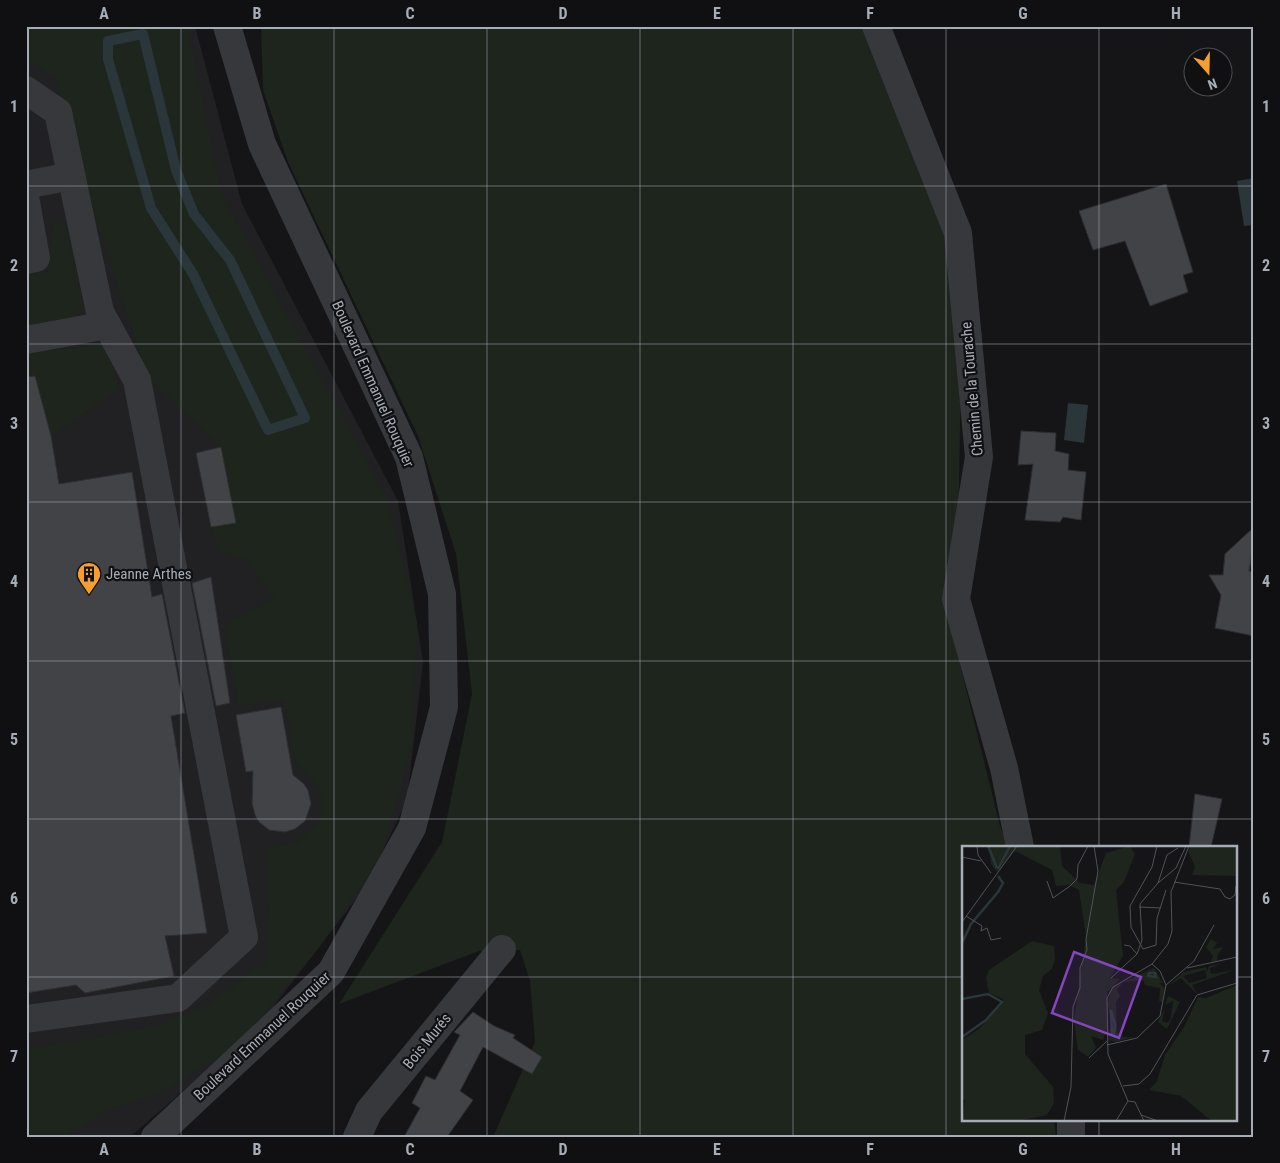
<svg xmlns="http://www.w3.org/2000/svg" width="1280" height="1163" viewBox="0 0 1280 1163" font-family="'Roboto Condensed',sans-serif">
  <rect width="100%" height="100%" fill="#151517"/>
  <!-- built -->
  <path fill="#212124" d="M 26,26 L 195,26 L 242,204 L 398,501 L 423,662 L 407,800 L 366,886 L 260,1024 L 130,1137 L 26,1137 Z"/>
  <!-- green -->
  <g fill="#1d251d">
    <path d="M 26,26 L 187,26 L 221,193 L 387,499 L 417,622 L 413,742 L 381,856 L 318,949 L 238,1044 L 168,1089 L 106,1111 L 63,1137 L 26,1137 L 26,1054 L 30,1049 L 154,1027 L 206,1006 L 267,961 L 269,902 L 266,847 L 295,844 L 321,821 L 320,789 L 296,763 L 284,700 L 239,705 L 224,625 L 274,598 L 246,559 L 220,551 L 211,527 L 237,523 L 221,447 L 147,377 L 73,146 L 55,77 L 26,61 Z"/>
    <path d="M 261,26 L 869,26 L 940,200 L 962,295 L 959,489 L 953,636 L 1000,826 L 1008,847 L 964,847 L 964,1119 L 1054,1119 L 1056,1137 L 493,1137 L 535,1042 L 530,981 L 520,950 L 479,951 L 339,1004 L 442,842 L 472,694 L 456,554 L 418,436 L 288,162 L 263,90 Z"/>
    <path d="M 65,220 L 84,310 L 52,327 L 26,329 L 26,276 L 48,271 L 54,224 Z"/>
    <path d="M 109,344 L 119,389 L 51,436 L 26,382 L 26,352 Z"/>
  </g>
  <!-- water -->
  <g fill="#2b363b">
    <path d="M 1254,178 L 1254,225 L 1244,226 L 1237,181 Z"/>
    <path d="M 1068,403 L 1088,405 L 1084,443 L 1064,440 Z"/>
  </g>
  <g fill="none" stroke-linecap="round" stroke-linejoin="round">
    <!-- stream -->
    <path stroke="#2b363b" stroke-width="10" d="M 143,34 L 176,170 L 194,214 L 230,260 L 305,418 L 268,430 L 193,274 L 151,208 L 108,59 L 108,41 Z"/>
  </g>
  <!-- building -->
  <g fill="#414347" stroke="#2f2f33">
    <path d="M 1166,184 L 1193,272 L 1183,275 L 1188,292 L 1150,306 L 1125,241 L 1093,250 L 1079,211 Z"/>
    <path d="M 35,376 L 51,436 L 59,484 L 132,472 L 152,597 L 162,594 L 185,713 L 171,716 L 207,933 L 165,936 L 174,976 L 85,993 L 76,985 L 26,993 L 26,377 Z"/>
    <path d="M 1021,431 L 1056,433 L 1055,451 L 1069,454 L 1068,470 L 1086,472 L 1081,520 L 1063,517 L 1060,522 L 1025,520 L 1033,464 L 1018,465 Z"/>
    <path d="M 221,447 L 236,523 L 211,527 L 196,453 Z"/>
    <path d="M 1254,527 L 1254,543 L 1249,571 L 1254,572 L 1254,636 L 1215,628 L 1221,595 L 1209,575 L 1223,575 L 1225,554 Z"/>
    <path d="M 211,577 L 230,703 L 216,706 L 192,583 Z"/>
    <path d="M 281,707 L 293,775 L 304,784 L 308,790 L 311,804 L 305,821 L 295,829 L 285,832 L 269,830 L 259,822 L 255,815 L 252,803 L 253,771 L 246,772 L 236,715 Z"/>
    <path d="M 1195,794 L 1222,799 L 1211,847 L 1189,847 Z"/>
    <path d="M 473,1012 L 494,1026 L 515,1035 L 513,1038 L 542,1057 L 532,1074 L 483,1047 L 460,1091 L 473,1100 L 447,1137 L 404,1137 L 420,1108 L 412,1103 L 426,1076 L 435,1080 L 460,1035 L 454,1032 Z"/>
  </g>
  <g fill="none" stroke-linecap="round" stroke-linejoin="round">
    <!-- minor -->
    <g stroke="#36383c" stroke-width="28">
      <path d="M 876,26 L 958,233 L 979,457 L 956,599 L 1004,768 L 1020,847"/>
      <path d="M 26,90 L 58,112 L 100,312 L 137,380 L 244,937 L 178,998 L 26,1019"/>
      <path d="M 26,185 L 71,176"/>
      <path d="M 26,202 L 36,258 L 26,260"/>
      <path d="M 26,340 L 107,325"/>
      <path d="M 155,1137 L 331,972 L 412,828 L 444,707 L 442,594 L 409,457 L 262,144 L 227,26"/>
      <path d="M 357,1137 L 369,1111 L 502,949"/>
      <path d="M 1071,1137 L 1071,1119"/>
    </g>
  </g>
  <!-- grid -->
  <path fill="none" stroke="#a7adb7" stroke-width="1" stroke-opacity="0.55" d="M 181,26 L 181,1137M 334,26 L 334,1137M 487,26 L 487,1137M 640,26 L 640,1137M 793,26 L 793,1137M 946,26 L 946,1137M 1099,26 L 1099,847M 26,186 L 1254,186M 26,344 L 1254,344M 26,502 L 1254,502M 26,661 L 1254,661M 26,819 L 1254,819M 26,977 L 964,977M 1236,977 L 1254,977M 1099,1119 L 1099,1137"/>
  <!-- icons -->
  <defs>
    <g id="building-pin" transform="scale(1.25)"><path d="M0 17L-7.5 6A9.5 9.5 0 1 1 7.5 6Z" fill="#f69f2e" stroke="#101012"/><path d="M-4-6H4V6H1V3H-1V6H-4ZM-2.5-4.3h1.7v1.8h-1.7ZM.8-4.3h1.7v1.8H.8ZM-2.5-1h1.7V.8h-1.7ZM.8-1h1.7V.8H.8Z" fill="#111"/></g>
  </defs>
  <g fill-rule="evenodd">
    <use href="#building-pin" x="89" y="574"/>
  </g>
  <g text-anchor="middle" dominant-baseline="central" stroke-width="4.5" stroke-linejoin="round" paint-order="stroke">
    <!-- street labels -->
    <g font-size="15" fill="#a7adb7" stroke="#101012">
      <text transform="translate(373 384) rotate(66)">Boulevard Emmanuel Rouquier</text>
      <text transform="translate(972 389) rotate(-95)">Chemin de la Tourache</text>
      <text transform="translate(262 1036) rotate(-43)">Boulevard Emmanuel Rouquier</text>
      <text transform="translate(427 1041) rotate(-51)">Bois Murés</text>
    </g>
    <!-- poi labels -->
    <g font-size="15" fill="#a7adb7" stroke="#101012" text-anchor="start">
      <text x="106" y="574">Jeanne Arthes</text>
    </g>
  </g>
  <!-- overview -->
  <g transform="translate(962 846)">
    <rect width="275" height="275" fill="#151517"/>
    <path d="M 27,0 L 98,0 L 100,20 L 118,37 L 132,39 L 144,7 L 168,0 L 173,8 L 162,36 L 154,44 L 161,110 L 148,132 L 158,133 L 145,146 L 145,182 L 141,194 L 129,190 L 134,202 L 126,211 L 116,204 L 112,175 L 124,91 L 117,44 L 107,39 L 94,40 L 90,24 L 53,5 L 35,26 L 29,18 ZM 229,0 L 275,0 L 275,30 L 230,29 L 233,21 L 226,5 ZM 249,93 L 255,97 L 251,103 L 261,101 L 255,110 L 256,116 L 249,115 L 251,110 L 244,101 ZM 70,95 L 92,100 L 93,113 L 90,123 L 81,130 L 77,144 L 86,167 L 80,184 L 63,189 L 63,208 L 91,241 L 92,257 L 85,269 L 55,275 L 0,275 L 3,254 L 0,253 L 0,194 L 17,183 L 41,157 L 41,153 L 27,147 L 24,132 L 27,124 ZM 259,118 L 248,122 L 249,128 L 273,124 L 230,139 L 235,148 L 219,132 L 206,140 L 222,126 L 244,121 L 245,126 L 247,120 ZM 243,124 L 245,132 L 227,137 L 221,130 ZM 192,122 L 201,137 L 197,137 L 203,142 L 200,156 L 197,155 L 198,142 L 183,139 L 181,134 L 161,136 L 155,144 L 158,150 L 154,156 L 155,187 L 161,191 L 172,191 L 154,196 L 146,194 L 149,178 L 146,158 L 149,145 L 153,140 ZM 275,139 L 275,275 L 250,275 L 219,250 L 187,244 L 195,235 L 203,209 L 222,181 L 236,151 L 244,152 ZM 206,150 L 218,156 L 205,183 L 196,176 L 203,162 L 200,175 L 205,177 L 208,174 L 211,158 L 211,155 L 203,159 Z" fill="#1d251d" fill-rule="evenodd"/>
    <path fill="none" stroke="#2b363b" stroke-width="2.5" d="M 26,0 L 35,22M 36,23 L 48,0M 0,97 L 9,78 L 36,46 L 41,37 L 36,30M 187,127 L 193,127 L 194,131 L 186,130 ZM 0,153 L 26,148 L 40,156 L 24,174 L 0,191M 149,164 L 153,178 L 152,188 L 150,187 Z"/>
    <path fill="none" stroke="#4f5257" stroke-width="1" d="M 15,0 L 16,9 L 29,27M 195,0 L 190,21 L 168,60 L 169,81 L 181,103 L 194,99 L 195,72 L 204,44M 0,11 L 19,15M 85,35 L 91,52 L 108,40 L 115,33 L 116,19 L 126,0M 212,36 L 258,43 L 263,51 L 268,53 L 273,49 L 274,40M 196,37 L 214,22 L 224,0M 177,61 L 199,62M 4,70 L 20,80 L 19,85 L 25,82 L 29,94 L 39,92M 0,76 L 55,0M 162,99 L 168,100 L 175,108M 225,122 L 275,111M 149,132 L 175,108 L 180,94 L 178,58 L 196,37 L 205,9 L 216,2M 204,139 L 232,115 L 252,79M 145,199 L 175,192 L 198,170 L 204,139 L 198,125 L 190,118M 127,212 L 145,195M 161,240 L 177,238 L 188,228 L 235,149 L 275,137M 166,255 L 146,208 L 145,152 L 151,141 L 190,118 L 206,98 L 210,85 L 209,46 L 227,0M 166,255 L 173,256 L 182,275M 179,269 L 196,275M 102,275 L 109,241 L 111,161 L 118,142 L 118,122 L 125,104 L 124,93 L 136,25 L 132,0M 154,275 L 166,255"/>
    <path fill="#8446bd" fill-opacity="0.15" stroke="#8446bd" stroke-width="2.5" d="M 112,106 L 179,131 L 157,192 L 90,167 Z"/>
    <rect width="275" height="275" fill="none" stroke="#a7adb7" stroke-width="2.5"/>
  </g>
  <!-- border -->
  <rect width="1280" height="1163" fill="none" stroke="#101012" stroke-width="55"/>
  <!-- north arrow -->
  <g transform="translate(1208 72) rotate(160)"><circle r="24" fill="#101012" stroke="#4c4f54"/>
  <path d="M0-4L9 19L0 12L-9 19Z" fill="#f69f2e"/>
  <text y="-8" font-size="14" font-weight="bold" text-anchor="middle" fill="#a7adb7">N</text>
  </g>
  <rect x="28" y="28" width="1224" height="1108" fill="none" stroke="#a7adb7" stroke-width="2"/>
  <g font-size="16" text-anchor="middle" font-weight="bold" fill="#a7adb7">
    <text x="104" y="19">A</text>
    <text x="257" y="19">B</text>
    <text x="410" y="19">C</text>
    <text x="563" y="19">D</text>
    <text x="717" y="19">E</text>
    <text x="870" y="19">F</text>
    <text x="1023" y="19">G</text>
    <text x="1176" y="19">H</text>
    <text x="14" y="112">1</text>
    <text x="1266" y="112">1</text>
    <text x="14" y="271">2</text>
    <text x="1266" y="271">2</text>
    <text x="14" y="429">3</text>
    <text x="1266" y="429">3</text>
    <text x="14" y="587">4</text>
    <text x="1266" y="587">4</text>
    <text x="14" y="745">5</text>
    <text x="1266" y="745">5</text>
    <text x="14" y="904">6</text>
    <text x="1266" y="904">6</text>
    <text x="14" y="1062">7</text>
    <text x="1266" y="1062">7</text>
    <text x="104" y="1155">A</text>
    <text x="257" y="1155">B</text>
    <text x="410" y="1155">C</text>
    <text x="563" y="1155">D</text>
    <text x="717" y="1155">E</text>
    <text x="870" y="1155">F</text>
    <text x="1023" y="1155">G</text>
    <text x="1176" y="1155">H</text>
  </g>
</svg>
